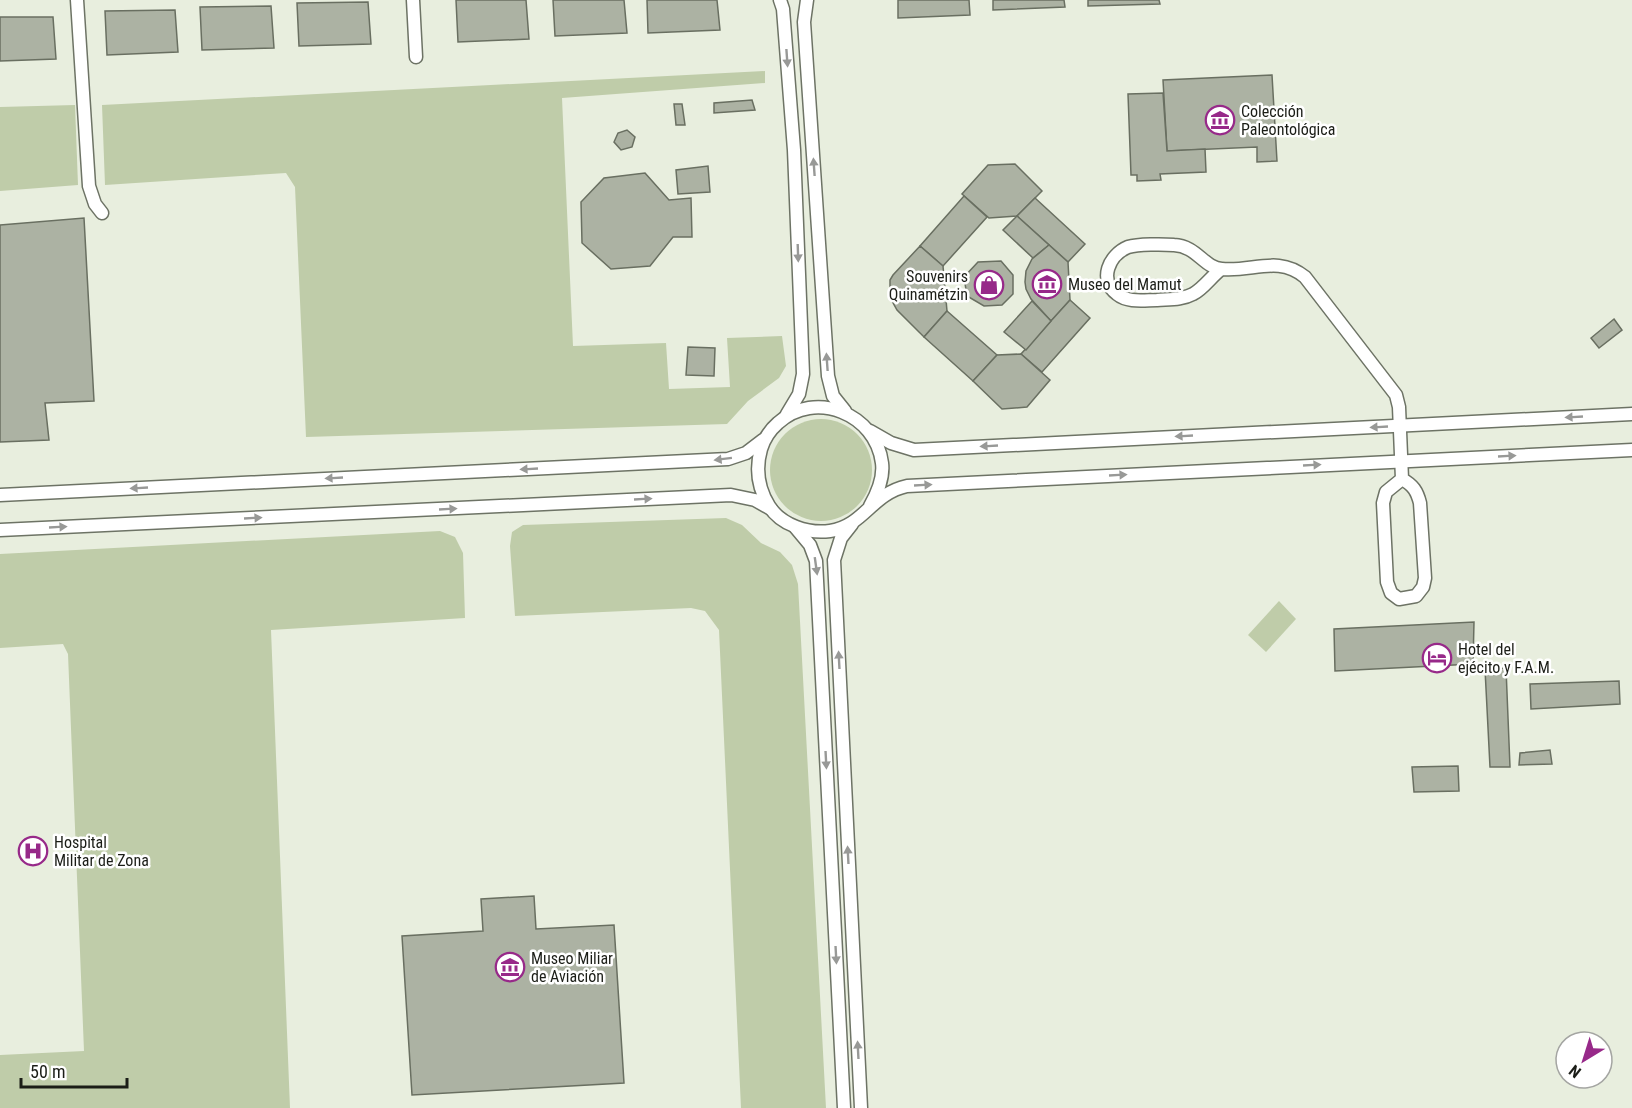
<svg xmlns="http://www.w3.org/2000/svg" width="1632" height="1108" viewBox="0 0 1632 1108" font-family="'Roboto Condensed',sans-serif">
  <rect width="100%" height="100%" fill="#e8eede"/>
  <!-- green -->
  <g fill="#bfcca9">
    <path d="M 765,71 L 765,83 L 562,98 L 573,346 L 666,343 L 669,389 L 730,387 L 727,338 L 782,336 L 786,366 L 779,378 L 748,401 L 727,424 L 306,437 L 295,187 L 286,173 L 105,185 L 102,105 Z"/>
    <path d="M 75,105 L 78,185 L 0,191 L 0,107 Z"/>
    <circle cx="821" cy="470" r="51"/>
    <path d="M 726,518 L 742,525 L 761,543 L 780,552 L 792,565 L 798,584 L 826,1108 L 741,1108 L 719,630 L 705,611 L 691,608 L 515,616 L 510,546 L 512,532 L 523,525 Z"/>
    <path d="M 440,531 L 455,537 L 463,553 L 465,618 L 271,630 L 290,1108 L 0,1108 L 0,1055 L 84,1051 L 68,654 L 63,644 L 0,648 L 0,554 Z"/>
    <path d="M 1279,601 L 1296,619 L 1266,652 L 1248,635 Z"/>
  </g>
  <!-- building -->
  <g fill="#acb2a3" stroke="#696f61" stroke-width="1.5">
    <path d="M 456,0 L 526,0 L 529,39 L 458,42 Z"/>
    <path d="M 553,0 L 624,0 L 627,33 L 555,36 Z"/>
    <path d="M 647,0 L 717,0 L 720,30 L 648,33 Z"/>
    <path d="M 898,0 L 969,0 L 970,15 L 898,18 Z"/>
    <path d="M 993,0 L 1064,0 L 1065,7 L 993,10 Z"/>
    <path d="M 1088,0 L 1159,0 L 1160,4 L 1088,6 Z"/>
    <path d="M 368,2 L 371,44 L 299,46 L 297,3 Z"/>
    <path d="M 271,6 L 274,48 L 202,50 L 200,7 Z"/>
    <path d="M 175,10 L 178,52 L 107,55 L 105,11 Z"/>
    <path d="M 0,17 L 53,17 L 56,59 L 0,61 Z"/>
    <path d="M 1272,75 L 1277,161 L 1257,162 L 1257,147 L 1167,151 L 1163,80 Z"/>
    <path d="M 1163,93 L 1167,151 L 1205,149 L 1206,172 L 1160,174 L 1161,180 L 1137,181 L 1137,175 L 1131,175 L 1128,94 Z"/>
    <path d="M 752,100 L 755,110 L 714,113 L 714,103 Z"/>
    <path d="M 674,104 L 682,104 L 685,125 L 676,125 Z"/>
    <path d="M 627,130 L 635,137 L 632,147 L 621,150 L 614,142 L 618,133 Z"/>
    <path d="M 1015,164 L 1042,191 L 1017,216 L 989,218 L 962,194 L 988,165 Z"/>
    <path d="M 708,166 L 710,192 L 678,194 L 676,170 Z"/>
    <path d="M 645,173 L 669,200 L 691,198 L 692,237 L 673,237 L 650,266 L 611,269 L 582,243 L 581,202 L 604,178 Z"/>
    <path d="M 964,196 L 987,217 L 943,266 L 920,246 Z"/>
    <path d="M 1035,198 L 1085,244 L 1068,262 L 1017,216 Z"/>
    <path d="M 1017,216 L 1049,245 L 1033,258 L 1003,230 Z"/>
    <path d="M 84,218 L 94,401 L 45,403 L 49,440 L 0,442 L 0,225 Z"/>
    <path d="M 1049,245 L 1068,262 L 1070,300 L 1051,321 L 1031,299 L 1026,289 L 1025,282 L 1026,271 L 1032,259 Z"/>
    <path d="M 920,246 L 943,266 L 947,311 L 924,337 L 897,310 L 892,301 L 890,289 L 890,280 L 893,275 Z"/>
    <path d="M 1001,261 L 1013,275 L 1013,294 L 1002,305 L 984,306 L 967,296 L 964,277 L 978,262 Z"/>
    <path d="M 1070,300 L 1090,318 L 1042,372 L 1021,354 Z"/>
    <path d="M 1032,301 L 1051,321 L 1026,350 L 1004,332 Z"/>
    <path d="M 947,311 L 997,355 L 973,381 L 924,337 Z"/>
    <path d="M 1614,319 L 1622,330 L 1599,348 L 1591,338 Z"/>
    <path d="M 688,347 L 715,348 L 714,376 L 686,375 Z"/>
    <path d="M 1021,354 L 1050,380 L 1027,407 L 1002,409 L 973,381 L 997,355 Z"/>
    <path d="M 1474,622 L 1473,664 L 1335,671 L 1334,629 Z"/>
    <path d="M 1506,668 L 1510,767 L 1490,767 L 1485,669 Z"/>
    <path d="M 1619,681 L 1620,704 L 1531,709 L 1530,684 Z"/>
    <path d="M 1550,750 L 1552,764 L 1519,765 L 1520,753 Z"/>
    <path d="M 1458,766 L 1459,791 L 1414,792 L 1412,767 Z"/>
    <path d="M 534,896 L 536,929 L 614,925 L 624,1083 L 412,1095 L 402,936 L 483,931 L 481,899 Z"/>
  </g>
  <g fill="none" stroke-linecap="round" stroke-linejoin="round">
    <!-- street casing -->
    <g stroke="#6d7365" stroke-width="15">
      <g id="street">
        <path d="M 77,0 L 89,186 L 95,204 L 102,213"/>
        <path d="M 413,0 L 416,57"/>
        <path d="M 780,0 L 783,9 L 794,150 L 803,374 L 799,394 L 787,414"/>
        <path d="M 807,0 L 804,22 L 828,376 L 833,396 L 845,411"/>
        <path d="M 1220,270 C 1211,277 1203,289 1193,294 C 1182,300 1169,299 1157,300 C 1144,300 1128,303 1117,294 C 1098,280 1109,255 1128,247 C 1138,244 1163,244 1174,245 C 1197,246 1204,268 1222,269 C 1253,272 1278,255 1305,277 L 1396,395 L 1399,407 L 1402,479 L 1386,492 L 1383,503 L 1387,582 L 1391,593 L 1399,599 L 1416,596 L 1423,587 L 1425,578 L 1420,503 C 1417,491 1413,485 1402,479"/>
        <path d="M 870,431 L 891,443 L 914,450 L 1632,414"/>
        <path d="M 0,495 L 728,459 L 746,453 L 763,440"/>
        <path d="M 870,506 C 878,492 884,478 882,463 C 876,414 815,389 778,423 C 770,430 764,439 761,449 C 755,470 758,488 769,506 C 781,525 808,534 830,531 C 864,526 871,494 907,486 L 1632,450"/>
        <path d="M 852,524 L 841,538 L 834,560 L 861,1108"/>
        <path d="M 795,527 L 810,545 L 816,561 L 844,1108"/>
        <path d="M 0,530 L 731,495 L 755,500 L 771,509"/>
      </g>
    </g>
    <!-- street -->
    <use href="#street" stroke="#fff" stroke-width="12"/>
  </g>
  <!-- one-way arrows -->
  <defs><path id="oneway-solid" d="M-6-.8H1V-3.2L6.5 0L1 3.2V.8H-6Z" transform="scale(1.5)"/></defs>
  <g fill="#989997">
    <use href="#oneway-solid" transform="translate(787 58) rotate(86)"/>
    <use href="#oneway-solid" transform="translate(814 167) rotate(-94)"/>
    <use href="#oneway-solid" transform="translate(798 253) rotate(88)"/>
    <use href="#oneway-solid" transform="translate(827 362) rotate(-94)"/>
    <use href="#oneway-solid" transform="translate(1574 417) rotate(177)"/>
    <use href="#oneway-solid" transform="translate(1379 427) rotate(177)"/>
    <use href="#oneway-solid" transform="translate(1184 436) rotate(177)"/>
    <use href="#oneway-solid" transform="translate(989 446) rotate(177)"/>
    <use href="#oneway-solid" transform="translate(1507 456) rotate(-3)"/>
    <use href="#oneway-solid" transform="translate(723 459) rotate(173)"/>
    <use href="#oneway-solid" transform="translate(1312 465) rotate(-3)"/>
    <use href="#oneway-solid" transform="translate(529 469) rotate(177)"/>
    <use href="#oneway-solid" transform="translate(1118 475) rotate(-3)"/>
    <use href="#oneway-solid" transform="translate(334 478) rotate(177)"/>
    <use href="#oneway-solid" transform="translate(923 485) rotate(-3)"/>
    <use href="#oneway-solid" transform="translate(139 488) rotate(177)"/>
    <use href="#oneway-solid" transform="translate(643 499) rotate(-3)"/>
    <use href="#oneway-solid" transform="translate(448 509) rotate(-3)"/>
    <use href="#oneway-solid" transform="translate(253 518) rotate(-3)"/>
    <use href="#oneway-solid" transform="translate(58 527) rotate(-3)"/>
    <use href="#oneway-solid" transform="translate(816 566) rotate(82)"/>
    <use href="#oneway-solid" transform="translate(839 660) rotate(-93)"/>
    <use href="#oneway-solid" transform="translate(826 760) rotate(87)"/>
    <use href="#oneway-solid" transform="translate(848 855) rotate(-93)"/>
    <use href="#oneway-solid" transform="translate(836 955) rotate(87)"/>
    <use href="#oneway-solid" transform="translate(858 1050) rotate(-93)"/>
  </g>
  <!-- icons -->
  <defs>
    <g id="museum-ring" transform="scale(1.5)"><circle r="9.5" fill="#fff" stroke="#972989" stroke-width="1.5"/><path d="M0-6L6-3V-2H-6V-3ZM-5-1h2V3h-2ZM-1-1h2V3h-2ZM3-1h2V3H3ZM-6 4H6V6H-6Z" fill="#972989"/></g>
    <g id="shop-ring" transform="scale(1.5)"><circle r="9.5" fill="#fff" stroke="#972989" stroke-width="1.5"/><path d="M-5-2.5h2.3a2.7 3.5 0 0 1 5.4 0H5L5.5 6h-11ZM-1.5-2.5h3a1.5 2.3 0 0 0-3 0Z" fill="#972989"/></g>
    <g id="hotel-ring" transform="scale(1.5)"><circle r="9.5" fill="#fff" stroke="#972989" stroke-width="1.5"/><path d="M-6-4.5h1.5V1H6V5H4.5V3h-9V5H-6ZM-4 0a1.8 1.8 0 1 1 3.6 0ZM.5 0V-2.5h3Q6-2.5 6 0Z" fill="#972989"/></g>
    <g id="hospital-ring" transform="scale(1.5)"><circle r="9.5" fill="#fff" stroke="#972989" stroke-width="1.5"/><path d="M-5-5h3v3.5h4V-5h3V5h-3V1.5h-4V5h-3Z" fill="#972989"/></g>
  </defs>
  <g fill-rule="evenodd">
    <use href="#museum-ring" x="1220" y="120"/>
    <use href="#museum-ring" x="1047" y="284"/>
    <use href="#shop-ring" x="989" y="285"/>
    <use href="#hotel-ring" x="1437" y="658"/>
    <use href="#hospital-ring" x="33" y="851"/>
    <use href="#museum-ring" x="510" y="967"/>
  </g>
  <g text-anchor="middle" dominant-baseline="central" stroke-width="5" stroke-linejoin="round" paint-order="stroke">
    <!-- poi labels -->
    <g font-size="16" fill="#1b1d17" stroke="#fff" text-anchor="start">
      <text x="1241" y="111">Colección<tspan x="1241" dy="18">Paleontológica</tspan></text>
      <text x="968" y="276" text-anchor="end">Souvenirs<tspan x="968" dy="18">Quinamétzin</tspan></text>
      <text x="1068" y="284">Museo del Mamut</text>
      <text x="1458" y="649">Hotel del<tspan x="1458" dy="18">ejécito y F.A.M.</tspan></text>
      <text x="54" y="842">Hospital<tspan x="54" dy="18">Militar de Zona</tspan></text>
      <text x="531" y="958">Museo Miliar<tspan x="531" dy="18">de Aviación</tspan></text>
    </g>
  </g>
  <!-- north arrow -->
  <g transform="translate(1584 1060) rotate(218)"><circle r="28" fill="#ffffff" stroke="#a4a5a2" stroke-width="1.5"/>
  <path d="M0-4.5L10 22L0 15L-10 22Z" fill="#972989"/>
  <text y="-9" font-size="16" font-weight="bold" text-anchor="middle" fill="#1b1d17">N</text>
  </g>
  <!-- scale -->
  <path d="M21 1078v9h106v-9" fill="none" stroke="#1b1d17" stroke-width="3"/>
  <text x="30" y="1078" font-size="18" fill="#1b1d17" stroke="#ffffff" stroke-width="4.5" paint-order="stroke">50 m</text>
</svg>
